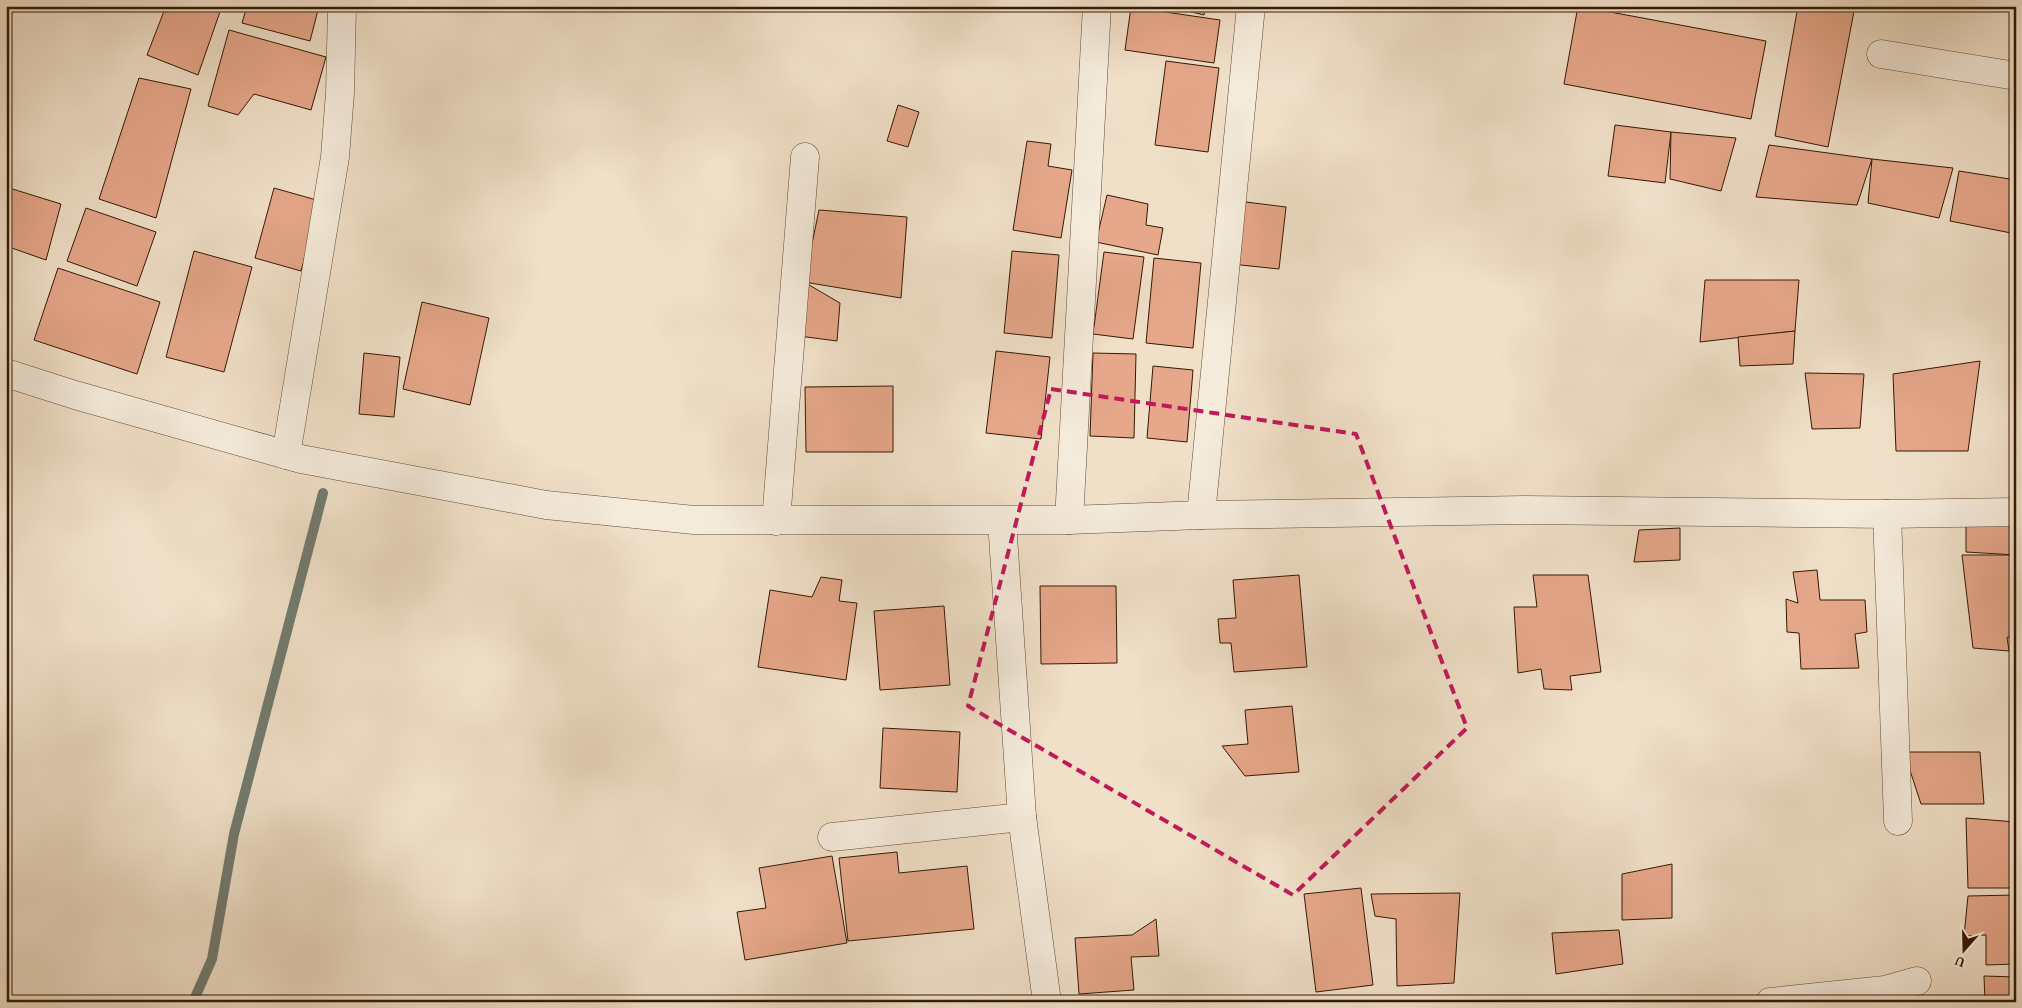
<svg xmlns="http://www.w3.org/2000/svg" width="2022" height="1008" viewBox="0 0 2022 1008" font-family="'Gentium Book Plus',serif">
  <rect width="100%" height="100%" fill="#f0e0c8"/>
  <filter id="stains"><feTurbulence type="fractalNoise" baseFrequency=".004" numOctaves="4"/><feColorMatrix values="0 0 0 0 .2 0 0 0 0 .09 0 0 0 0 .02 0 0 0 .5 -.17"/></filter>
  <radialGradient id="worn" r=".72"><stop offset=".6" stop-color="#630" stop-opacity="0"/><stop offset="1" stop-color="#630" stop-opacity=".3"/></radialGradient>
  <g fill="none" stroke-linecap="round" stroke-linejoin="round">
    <!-- stream -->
    <path stroke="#717b6f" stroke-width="10" d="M 193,1002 L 212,959 L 234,834 L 323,493"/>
  </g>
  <!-- building -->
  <g fill="#e6a78a" stroke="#341904">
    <path d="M 166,6 L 222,6 L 198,75 L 147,55 Z"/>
    <path d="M 247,6 L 319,6 L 310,41 L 242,23 Z"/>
    <path d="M 1167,6 L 1206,6 L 1204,15 Z"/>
    <path d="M 1578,6 L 1766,41 L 1751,119 L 1564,84 Z"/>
    <path d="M 1798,6 L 1855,6 L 1828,147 L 1775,136 Z"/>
    <path d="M 1131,7 L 1220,20 L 1214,63 L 1125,50 Z"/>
    <path d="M 229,30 L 326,57 L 311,110 L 254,94 L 238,115 L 208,106 Z"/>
    <path d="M 1166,61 L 1219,68 L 1208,152 L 1155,145 Z"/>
    <path d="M 139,78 L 191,89 L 156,218 L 99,199 Z"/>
    <path d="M 898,105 L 919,112 L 908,147 L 887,141 Z"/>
    <path d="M 1615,125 L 1671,132 L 1665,183 L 1608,176 Z"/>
    <path d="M 1671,132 L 1736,138 L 1721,191 L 1670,179 Z"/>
    <path d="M 1027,141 L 1051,144 L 1048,166 L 1072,170 L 1061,238 L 1013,230 Z"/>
    <path d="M 1769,145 L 1872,159 L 1857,205 L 1756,197 Z"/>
    <path d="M 1872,159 L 1953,168 L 1939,218 L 1868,203 Z"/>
    <path d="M 1959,171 L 2016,180 L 2016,234 L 1950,221 Z"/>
    <path d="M 6,187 L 61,204 L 46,260 L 6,246 Z"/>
    <path d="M 274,188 L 320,201 L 301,271 L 255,258 Z"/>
    <path d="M 1107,195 L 1148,204 L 1146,225 L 1163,228 L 1158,255 L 1096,242 Z"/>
    <path d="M 1238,201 L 1286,207 L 1279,269 L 1231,264 Z"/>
    <path d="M 86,208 L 156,232 L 137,286 L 67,261 Z"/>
    <path d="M 819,210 L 907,217 L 901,298 L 804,282 Z"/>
    <path d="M 194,251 L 252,267 L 224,372 L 166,357 Z"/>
    <path d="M 1012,251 L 1059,255 L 1052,338 L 1004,333 Z"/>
    <path d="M 1104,252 L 1144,257 L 1133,339 L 1093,334 Z"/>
    <path d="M 1154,258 L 1201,263 L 1193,348 L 1146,343 Z"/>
    <path d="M 58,268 L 160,302 L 137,374 L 34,340 Z"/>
    <path d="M 1705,280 L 1799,280 L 1795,331 L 1700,342 Z"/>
    <path d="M 804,282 L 840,303 L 837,341 L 799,336 Z"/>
    <path d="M 422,302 L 489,318 L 470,405 L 403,389 Z"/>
    <path d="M 1795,331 L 1793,364 L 1740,366 L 1738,337 Z"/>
    <path d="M 996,351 L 1050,357 L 1041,439 L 986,433 Z"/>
    <path d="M 364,353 L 400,357 L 394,417 L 359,414 Z"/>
    <path d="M 1093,353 L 1136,354 L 1134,438 L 1090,436 Z"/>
    <path d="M 1980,361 L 1968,451 L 1896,451 L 1893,374 Z"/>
    <path d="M 1153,366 L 1193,370 L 1187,442 L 1147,438 Z"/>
    <path d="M 1805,373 L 1864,374 L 1860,428 L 1812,429 Z"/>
    <path d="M 893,386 L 893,452 L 806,452 L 805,387 Z"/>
    <path d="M 2016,518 L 2016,555 L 1966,552 L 1966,519 Z"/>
    <path d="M 1680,528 L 1680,560 L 1634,562 L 1639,530 Z"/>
    <path d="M 1962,555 L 2016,555 L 2016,637 L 2007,637 L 2009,651 L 1973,648 Z"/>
    <path d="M 1817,570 L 1820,600 L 1865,600 L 1867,632 L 1855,634 L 1859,668 L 1801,669 L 1799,633 L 1787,632 L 1786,599 L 1798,603 L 1793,572 Z"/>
    <path d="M 1299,575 L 1307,667 L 1234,672 L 1231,643 L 1220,643 L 1218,619 L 1236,618 L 1233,580 Z"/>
    <path d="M 1533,575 L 1588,575 L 1601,672 L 1570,676 L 1572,690 L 1544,689 L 1541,669 L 1518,673 L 1514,607 L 1537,607 Z"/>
    <path d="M 821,577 L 842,580 L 839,601 L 857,603 L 846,680 L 758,667 L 770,590 L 812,597 Z"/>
    <path d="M 1040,586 L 1116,586 L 1117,663 L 1041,664 Z"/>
    <path d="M 944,606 L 950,685 L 880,690 L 874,611 Z"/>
    <path d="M 1292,706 L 1299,772 L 1245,776 L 1222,746 L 1248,744 L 1245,710 Z"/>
    <path d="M 883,728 L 960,732 L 957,792 L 880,788 Z"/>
    <path d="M 1904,752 L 1980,752 L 1984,804 L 1921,804 Z"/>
    <path d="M 1966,818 L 2016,822 L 2016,888 L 1968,888 Z"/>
    <path d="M 897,852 L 899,873 L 967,866 L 974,929 L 848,941 L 839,858 Z"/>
    <path d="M 832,856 L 847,943 L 745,960 L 737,912 L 766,908 L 759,868 Z"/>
    <path d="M 1672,864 L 1672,918 L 1622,920 L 1622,874 Z"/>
    <path d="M 1361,888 L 1373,985 L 1316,992 L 1304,894 Z"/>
    <path d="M 1460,893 L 1454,983 L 1397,986 L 1396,919 L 1375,916 L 1371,894 Z"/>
    <path d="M 2016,895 L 2016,964 L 1986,965 L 1986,935 L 1964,936 L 1968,896 Z"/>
    <path d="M 1156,919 L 1159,956 L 1131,957 L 1134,990 L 1079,994 L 1075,938 L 1132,935 Z"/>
    <path d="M 1619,930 L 1623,964 L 1556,974 L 1552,933 Z"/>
    <path d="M 1984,976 L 2016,977 L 2016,1002 L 1985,1002 Z"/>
  </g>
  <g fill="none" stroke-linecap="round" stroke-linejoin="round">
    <!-- minor casing -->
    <g stroke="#634b35" stroke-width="29">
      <g id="minor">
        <path d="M 1881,54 L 2016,76"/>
        <path d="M 6,373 L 75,395 L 301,459 L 546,505 L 694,520 L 1069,520 L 1201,515 L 1525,510 L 1887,514 L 2016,512"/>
        <path d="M 286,455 L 335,157 L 340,93 L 342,6"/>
        <path d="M 1887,514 L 1898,821"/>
        <path d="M 1201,515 L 1251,6"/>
        <path d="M 1069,520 L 1097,6"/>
        <path d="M 776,521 L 805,157"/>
        <path d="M 1002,521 L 1022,817 L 1047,1002"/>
        <path d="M 832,837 L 1022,817"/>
        <path d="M 1770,1002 L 1885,990 L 1917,981"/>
      </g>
    </g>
    <!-- minor -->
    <use href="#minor" stroke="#f5ebdb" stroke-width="28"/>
  </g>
  <!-- marked area -->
  <path fill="none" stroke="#c2185b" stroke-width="4" stroke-dasharray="10 6" stroke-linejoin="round" d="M 1051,389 L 1356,434 L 1467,728 L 1293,895 L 968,706 Z"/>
  <!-- margin -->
  <rect width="2022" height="1008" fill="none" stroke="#f0e0c8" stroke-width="25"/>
  <rect x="8" y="8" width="2007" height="993" fill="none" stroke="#341904" stroke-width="2.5"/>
  <rect x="12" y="12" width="1997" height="983" fill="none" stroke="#341904"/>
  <!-- north arrow -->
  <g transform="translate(1964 950) rotate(200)" stroke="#f5ebdb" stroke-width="4" paint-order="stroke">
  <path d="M0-4L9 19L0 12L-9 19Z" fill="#341904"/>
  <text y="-8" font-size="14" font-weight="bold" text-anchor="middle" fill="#341904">U</text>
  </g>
  <rect width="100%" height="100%" filter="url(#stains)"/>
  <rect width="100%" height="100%" fill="url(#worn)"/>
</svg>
